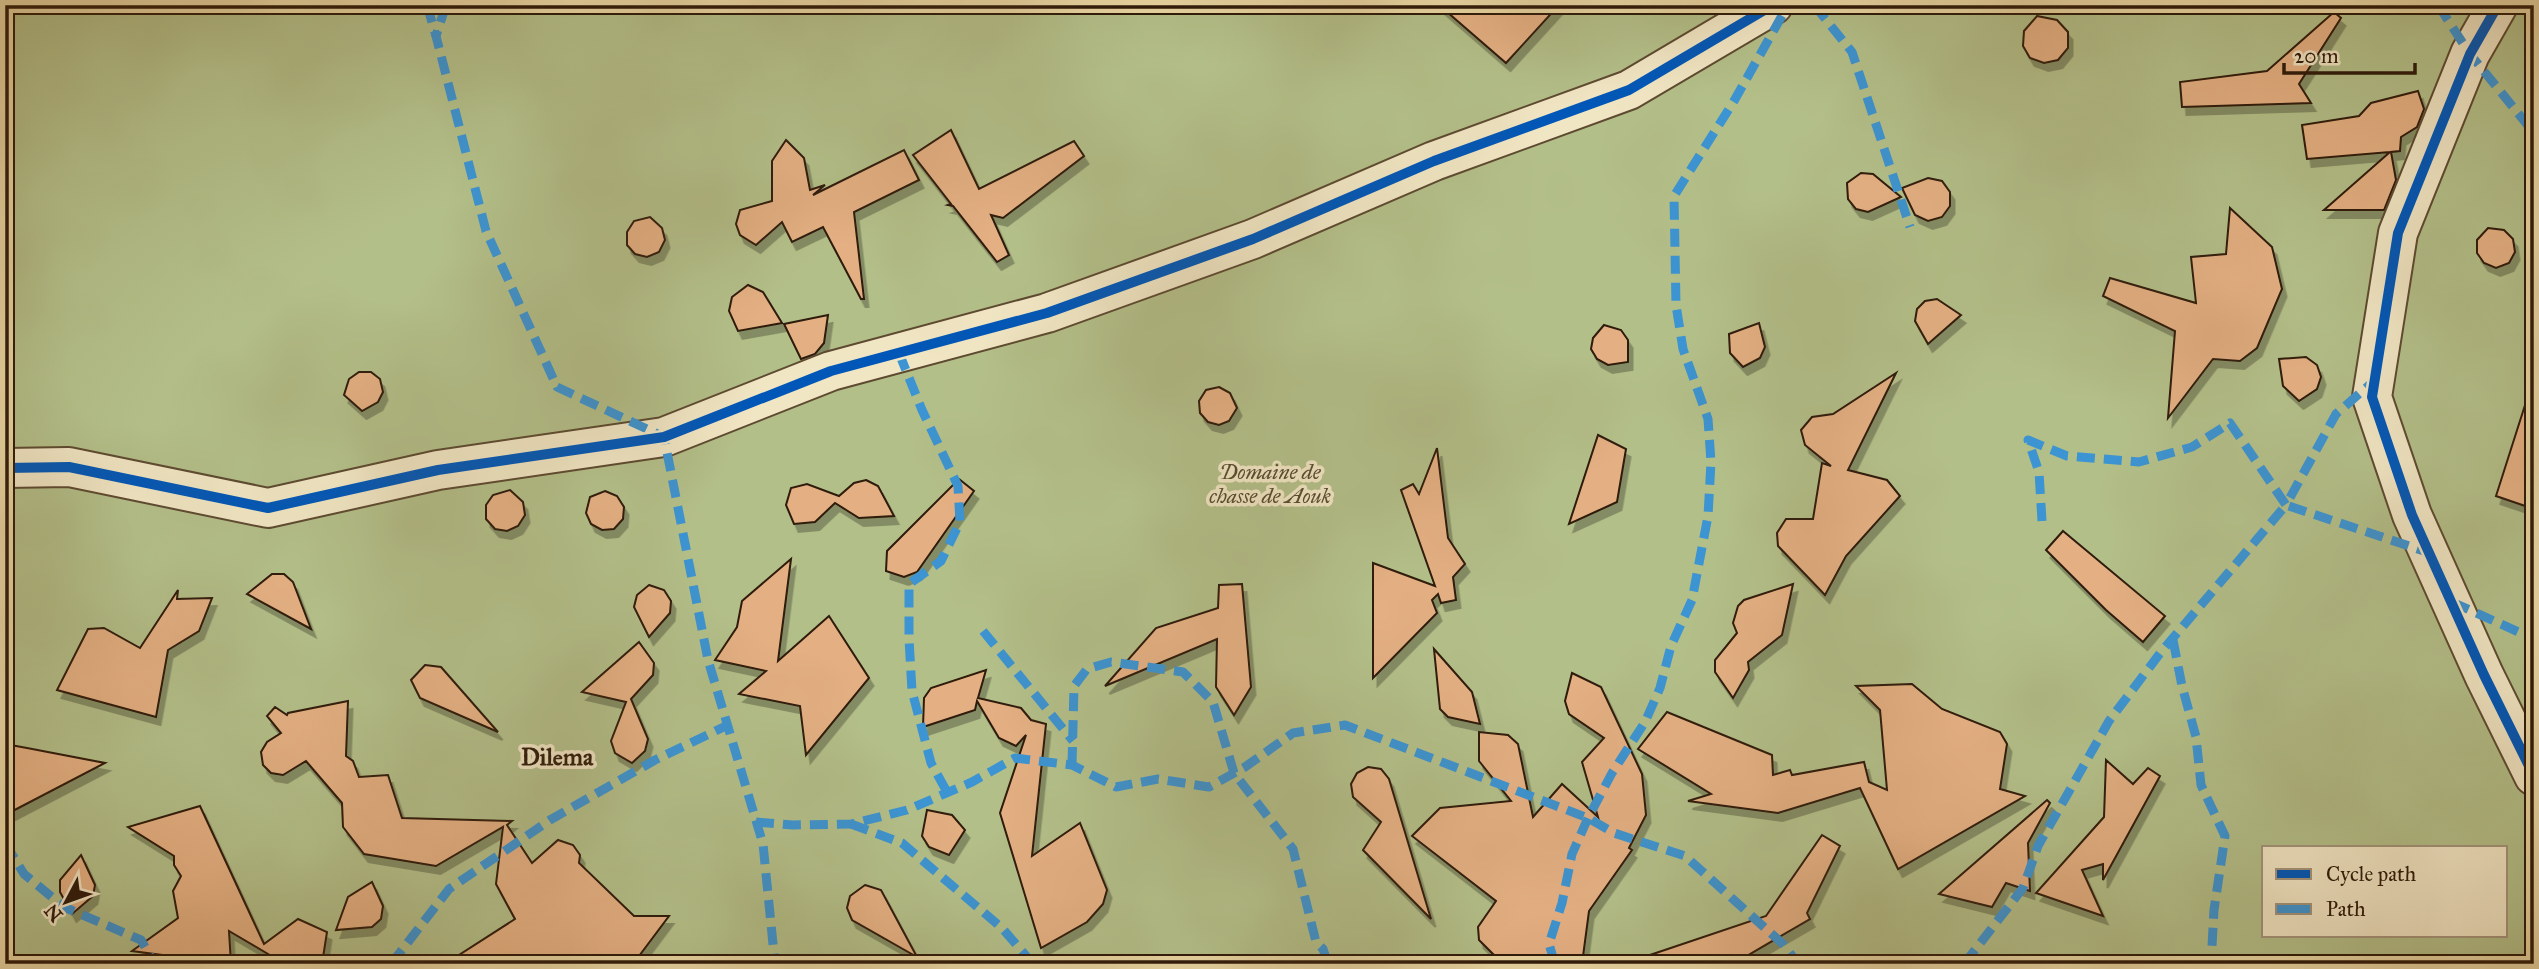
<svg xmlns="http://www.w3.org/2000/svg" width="2539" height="969" viewBox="0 0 2539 969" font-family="'IM FELL Great Primer',serif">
  <defs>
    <filter id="shadow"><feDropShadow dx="4.5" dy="8" stdDeviation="0" flood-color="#0004"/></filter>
  </defs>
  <rect width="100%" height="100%" fill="#ead8a5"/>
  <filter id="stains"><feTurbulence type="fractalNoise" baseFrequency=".00286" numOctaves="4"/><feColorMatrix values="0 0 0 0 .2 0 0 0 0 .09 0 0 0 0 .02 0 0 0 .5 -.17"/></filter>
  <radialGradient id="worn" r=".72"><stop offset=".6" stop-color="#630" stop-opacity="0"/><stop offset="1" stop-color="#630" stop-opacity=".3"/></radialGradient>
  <!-- green -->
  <path fill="#b3bf89" stroke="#706c4a" stroke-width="2" fill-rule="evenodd" d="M 5,5 L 2534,5 L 2534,964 L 5,964 ZM 2264,848 L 2506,848 L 2506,936 L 2264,936 Z"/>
  <!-- building -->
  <g fill="#e4b083" stroke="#2e1a0a" stroke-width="2" filter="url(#shadow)">
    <path d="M 1439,5 L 1559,5 L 1506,63 Z"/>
    <path d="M 2334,12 L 2341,18 L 2299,84 L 2311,103 L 2182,107 L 2180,82 L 2267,71 Z"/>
    <path d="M 2037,16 L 2057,20 L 2068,32 L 2068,48 L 2058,60 L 2044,63 L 2030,58 L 2023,46 L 2024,31 Z"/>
    <path d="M 2418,91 L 2424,109 L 2417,127 L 2401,137 L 2400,151 L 2391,152 L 2396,180 L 2384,210 L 2324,210 L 2390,152 L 2307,159 L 2302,125 L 2359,116 L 2371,103 Z"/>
    <path d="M 951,130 L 979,189 L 1074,141 L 1084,156 L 1003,218 L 991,215 L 1009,255 L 997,262 L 953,206 L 948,205 L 951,204 L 913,155 Z"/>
    <path d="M 786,140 L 804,158 L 810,190 L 825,185 L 813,195 L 904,150 L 919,180 L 854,212 L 864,299 L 861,299 L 823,227 L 792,242 L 782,222 L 756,245 L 740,235 L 736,224 L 740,210 L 772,201 L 772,161 Z"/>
    <path d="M 1861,173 L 1873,174 L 1901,197 L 1868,212 L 1856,209 L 1848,199 L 1847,183 Z"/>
    <path d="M 1928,178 L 1942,181 L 1950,192 L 1950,206 L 1942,217 L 1928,221 L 1915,215 L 1902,188 Z"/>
    <path d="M 2230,208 L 2272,247 L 2282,289 L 2257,348 L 2240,361 L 2213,359 L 2168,418 L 2175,331 L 2103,296 L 2110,278 L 2196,303 L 2191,257 L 2226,254 Z"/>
    <path d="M 650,217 L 662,228 L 665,240 L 659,252 L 647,257 L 635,254 L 627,245 L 627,232 L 634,221 Z"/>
    <path d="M 2488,228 L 2504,230 L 2513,239 L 2515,252 L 2509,263 L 2496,268 L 2484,263 L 2477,253 L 2477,240 Z"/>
    <path d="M 748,285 L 763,292 L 782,323 L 738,331 L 729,311 L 732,297 Z"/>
    <path d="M 1937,299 L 1961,315 L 1928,344 L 1915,321 L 1917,309 L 1925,301 Z"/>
    <path d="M 828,315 L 824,343 L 815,354 L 801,359 L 784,324 Z"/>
    <path d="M 1759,323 L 1765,347 L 1760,358 L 1743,367 L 1730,353 L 1729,334 Z"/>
    <path d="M 1604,325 L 1621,330 L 1628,340 L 1628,362 L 1608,365 L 1597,359 L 1591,349 L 1593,338 Z"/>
    <path d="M 2306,357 L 2317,365 L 2321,377 L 2317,389 L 2299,401 L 2283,386 L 2279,359 Z"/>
    <path d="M 359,372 L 371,372 L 380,379 L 383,392 L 378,402 L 362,411 L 344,395 L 349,379 Z"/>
    <path d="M 1896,373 L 1848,470 L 1887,480 L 1900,496 L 1846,556 L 1825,595 L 1778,546 L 1777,533 L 1786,519 L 1813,519 L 1822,463 L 1831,466 L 1805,445 L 1801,430 L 1812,417 L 1833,414 Z"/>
    <path d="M 1219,387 L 1230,393 L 1237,408 L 1229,421 L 1219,425 L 1208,422 L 1200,413 L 1199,401 L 1206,390 Z"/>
    <path d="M 2526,402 L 2534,403 L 2534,509 L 2496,496 Z"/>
    <path d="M 1598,435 L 1626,449 L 1617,502 L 1569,524 Z"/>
    <path d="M 1437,448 L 1448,538 L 1465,564 L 1453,577 L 1456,600 L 1441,603 L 1438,594 L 1432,600 L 1437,613 L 1373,678 L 1373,563 L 1435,586 L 1401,490 L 1413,484 L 1419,494 Z"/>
    <path d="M 959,479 L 974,491 L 917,572 L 904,577 L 886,571 L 887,551 Z"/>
    <path d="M 866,480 L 878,486 L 894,516 L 859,518 L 835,503 L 815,522 L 794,524 L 786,505 L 791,488 L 807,484 L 839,496 L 854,483 Z"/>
    <path d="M 510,490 L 523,502 L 525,515 L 518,526 L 507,531 L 495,529 L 486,519 L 486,505 L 493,495 Z"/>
    <path d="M 605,491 L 617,496 L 624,507 L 623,519 L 614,529 L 602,530 L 591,524 L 586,513 L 590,497 Z"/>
    <path d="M 2063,531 L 2165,616 L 2143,642 L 2106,610 L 2046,550 Z"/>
    <path d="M 791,559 L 778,661 L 829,616 L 869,678 L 806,755 L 800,706 L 739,694 L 766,671 L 715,660 L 737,627 L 742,601 Z"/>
    <path d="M 272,574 L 284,574 L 293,582 L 311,629 L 247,594 Z"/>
    <path d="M 1242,584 L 1251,687 L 1234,715 L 1216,687 L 1217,639 L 1105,686 L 1156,628 L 1218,608 L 1219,585 Z"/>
    <path d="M 1793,584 L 1782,635 L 1748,662 L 1749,670 L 1733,698 L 1715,672 L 1715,660 L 1737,633 L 1733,623 L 1738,606 L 1744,600 Z"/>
    <path d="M 649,585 L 664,590 L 671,601 L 670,613 L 649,637 L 634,607 L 637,595 Z"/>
    <path d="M 178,590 L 177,599 L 212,598 L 199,631 L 168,650 L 156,717 L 57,690 L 88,629 L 104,628 L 140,648 Z"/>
    <path d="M 639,642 L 654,663 L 653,675 L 631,699 L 648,739 L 645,751 L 632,763 L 615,753 L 611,741 L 626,702 L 582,692 Z"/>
    <path d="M 1434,649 L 1472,692 L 1480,724 L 1448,717 L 1440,709 Z"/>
    <path d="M 425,665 L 441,667 L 498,732 L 420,698 L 411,680 Z"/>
    <path d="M 986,670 L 978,698 L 1021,708 L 1031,720 L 1046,724 L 1032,856 L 1080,823 L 1107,890 L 1103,904 L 1087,922 L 1041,948 L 1000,813 L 1026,735 L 1016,746 L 999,738 L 977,701 L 975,710 L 923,727 L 924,698 L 931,688 Z"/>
    <path d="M 1572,673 L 1601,687 L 1642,774 L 1646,815 L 1629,848 L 1632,850 L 1589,911 L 1582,964 L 1503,964 L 1479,940 L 1478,927 L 1496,901 L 1412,836 L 1440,808 L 1511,801 L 1479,761 L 1479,732 L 1508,735 L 1518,744 L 1533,817 L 1562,784 L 1598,817 L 1582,762 L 1604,738 L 1569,714 L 1565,701 Z"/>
    <path d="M 1912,684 L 1942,709 L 2000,732 L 2007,744 L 2000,789 L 2025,796 L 1898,869 L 1860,788 L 1778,813 L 1688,801 L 1711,794 L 1638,749 L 1667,712 L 1772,755 L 1773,775 L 1790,770 L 1792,775 L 1864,762 L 1869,782 L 1887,790 L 1880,710 L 1856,686 Z"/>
    <path d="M 348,701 L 346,756 L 353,761 L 359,777 L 388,775 L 402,818 L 512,821 L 507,825 L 532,863 L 558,840 L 573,845 L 580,855 L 579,863 L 634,916 L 669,916 L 633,964 L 445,964 L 515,919 L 496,884 L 503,827 L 436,866 L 364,854 L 343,827 L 342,803 L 306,761 L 283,775 L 271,773 L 263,765 L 261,752 L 267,742 L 281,733 L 267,716 L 275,707 L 287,715 L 288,713 Z"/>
    <path d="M 5,744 L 27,748 L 105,763 L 5,815 Z"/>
    <path d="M 2106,760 L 2133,784 L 2148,768 L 2160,776 L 2103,880 L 2103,864 L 2082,870 L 2103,916 L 2036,893 L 2104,817 Z"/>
    <path d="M 1368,767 L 1381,769 L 1389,779 L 1431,919 L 1363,850 L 1381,822 L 1353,797 L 1351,784 L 1357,773 Z"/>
    <path d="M 2047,800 L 2050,803 L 2028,843 L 2030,891 L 2006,883 L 1992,907 L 1939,894 Z"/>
    <path d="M 200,806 L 264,944 L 298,919 L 327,932 L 322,964 L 285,964 L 229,931 L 231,964 L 132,951 L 178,918 L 173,891 L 181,876 L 174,865 L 174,856 L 128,827 Z"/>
    <path d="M 927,810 L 952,815 L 965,830 L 949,855 L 929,847 L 922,836 Z"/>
    <path d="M 1822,835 L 1840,846 L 1807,913 L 1810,919 L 1733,964 L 1645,964 L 1644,957 L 1766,916 Z"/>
    <path d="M 81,855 L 95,885 L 93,896 L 72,914 L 60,892 L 60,880 Z"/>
    <path d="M 372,882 L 383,906 L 381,919 L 372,927 L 336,930 L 348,897 Z"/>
    <path d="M 865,885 L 881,890 L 917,957 L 852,920 L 847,908 L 850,896 Z"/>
  </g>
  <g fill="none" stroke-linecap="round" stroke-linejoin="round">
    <!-- minor casing -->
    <g stroke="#5d4a31" stroke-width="42">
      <g id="minor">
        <path d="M 2498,5 L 2470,54 L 2398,233 L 2372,397 L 2412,515 L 2484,675 L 2534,776"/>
        <path d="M 5,468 L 69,467 L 268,508 L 438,470 L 664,437 L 831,371 L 1047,313 L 1253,239 L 1434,161 L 1629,90 L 1773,5"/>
      </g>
    </g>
    <!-- minor -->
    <use href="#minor" stroke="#f1e6c4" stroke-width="38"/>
    <!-- quiet -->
    <g stroke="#3c94d2" stroke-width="9" stroke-dasharray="18 9" stroke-linecap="butt">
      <path d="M 427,5 L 436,36"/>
      <path d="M 446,5 L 436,36 L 486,231 L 557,387 L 664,437 L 708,660 L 763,844 L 775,964"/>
      <path d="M 1814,5 L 1852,52 L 1910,227"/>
      <path d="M 2438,5 L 2470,54 L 2534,133"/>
      <path d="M 899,353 L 922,410 L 958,486 L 960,522 L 941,561 L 909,584 L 909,639 L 912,691 L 931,763 L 947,792"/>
      <path d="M 2042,521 L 2039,472 L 2028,440 L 2067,456 L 2139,462 L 2192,447 L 2230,423 L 2286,505 L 2336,414 L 2375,380"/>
      <path d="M 2452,602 L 2534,639"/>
      <path d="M 983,631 L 1073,741"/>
      <path d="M 2173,640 L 2182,686 L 2196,737 L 2201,785 L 2225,836 L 2214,910 L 2211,964"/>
      <path d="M 1072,765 L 1074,686 L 1087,669 L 1111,662 L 1183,672 L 1213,702 L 1234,773 L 1293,849 L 1316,942 L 1323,949 L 1328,964"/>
      <path d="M 756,822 L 793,825 L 851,824 L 907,810 L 972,782 L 1015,758 L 1072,765 L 1116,787 L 1158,779 L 1209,787 L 1245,767 L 1293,733 L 1345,725 L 1588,818 L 1614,833 L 1685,856 L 1784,945 L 1798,964"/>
      <path d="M 851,824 L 902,843 L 1002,928 L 1033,964"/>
      <path d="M 5,843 L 24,874 L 64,907 L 141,940 L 155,964"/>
      <path d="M 391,964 L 449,889 L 550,820 L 655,760 L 728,725"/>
      <path d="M 1555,964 L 1549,944 L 1562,903 L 1572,854 L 1588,818 L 1612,773 L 1645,722 L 1660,688 L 1671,646 L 1692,600 L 1708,516 L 1711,462 L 1708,419 L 1683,349 L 1676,305 L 1674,196 L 1734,101 L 1788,5"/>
      <path d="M 1964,964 L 2023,888 L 2038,846 L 2109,721 L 2161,652 L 2286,505 L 2430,553"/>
    </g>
    <!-- cycleway casing -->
    <g stroke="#f1e6c4" stroke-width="15">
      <g id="cycleway">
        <path d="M 2498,5 L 2470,54 L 2398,233 L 2372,397 L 2412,515 L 2484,675 L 2534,776"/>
        <path d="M 5,468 L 69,467 L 268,508 L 438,470 L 664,437 L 831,371 L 1047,313 L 1253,239 L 1434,161 L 1629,90 L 1773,5"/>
      </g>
    </g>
    <!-- cycleway -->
    <use href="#cycleway" stroke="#0057b8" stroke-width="10"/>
  </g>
  <g text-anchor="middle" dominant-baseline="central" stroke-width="7" stroke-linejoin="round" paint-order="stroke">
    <!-- park labels -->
    <g font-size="21" font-style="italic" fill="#564c30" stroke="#f1e6c4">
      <text x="1270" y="472">Domaine de<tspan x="1270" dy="24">chasse de Aouk</tspan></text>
    </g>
    <!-- quarter labels -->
    <g font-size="24" font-weight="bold" fill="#2e1a0a" stroke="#f1e6c4">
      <text x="557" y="757">Dilema</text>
    </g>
  </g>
  <!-- margin -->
  <rect width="2539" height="969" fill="none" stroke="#ead8a5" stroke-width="28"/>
  <rect x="7" y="7" width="2525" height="955" fill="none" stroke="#2e1a0a" stroke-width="3.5"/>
  <rect x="14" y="14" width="2511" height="941" fill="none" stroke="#2e1a0a" stroke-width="2"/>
  <!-- legend -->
  <rect x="2262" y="846" width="245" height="91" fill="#f1e6c4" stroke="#a3947a" stroke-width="2"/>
  <rect x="2276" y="869" width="35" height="10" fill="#0057b8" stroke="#a3947a" stroke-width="2"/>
  <text x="2326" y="881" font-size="21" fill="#2e1a0a">Cycle path</text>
  <rect x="2276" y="904" width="35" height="10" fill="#3c94d2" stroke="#a3947a" stroke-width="2"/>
  <text x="2326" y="916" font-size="21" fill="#2e1a0a">Path</text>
  <!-- north arrow -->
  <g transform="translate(66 902) rotate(229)" stroke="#f1e6c4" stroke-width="5" paint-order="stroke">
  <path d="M0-5L12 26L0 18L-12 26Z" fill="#2e1a0a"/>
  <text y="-10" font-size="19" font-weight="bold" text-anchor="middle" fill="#2e1a0a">N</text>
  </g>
  <!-- scale -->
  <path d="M2284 63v10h131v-10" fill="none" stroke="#2e1a0a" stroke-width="3.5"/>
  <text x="2294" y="63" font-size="21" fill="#2e1a0a" stroke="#f1e6c4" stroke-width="5" paint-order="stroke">20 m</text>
  <rect width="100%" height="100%" filter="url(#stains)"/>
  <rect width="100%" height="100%" fill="url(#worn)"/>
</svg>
